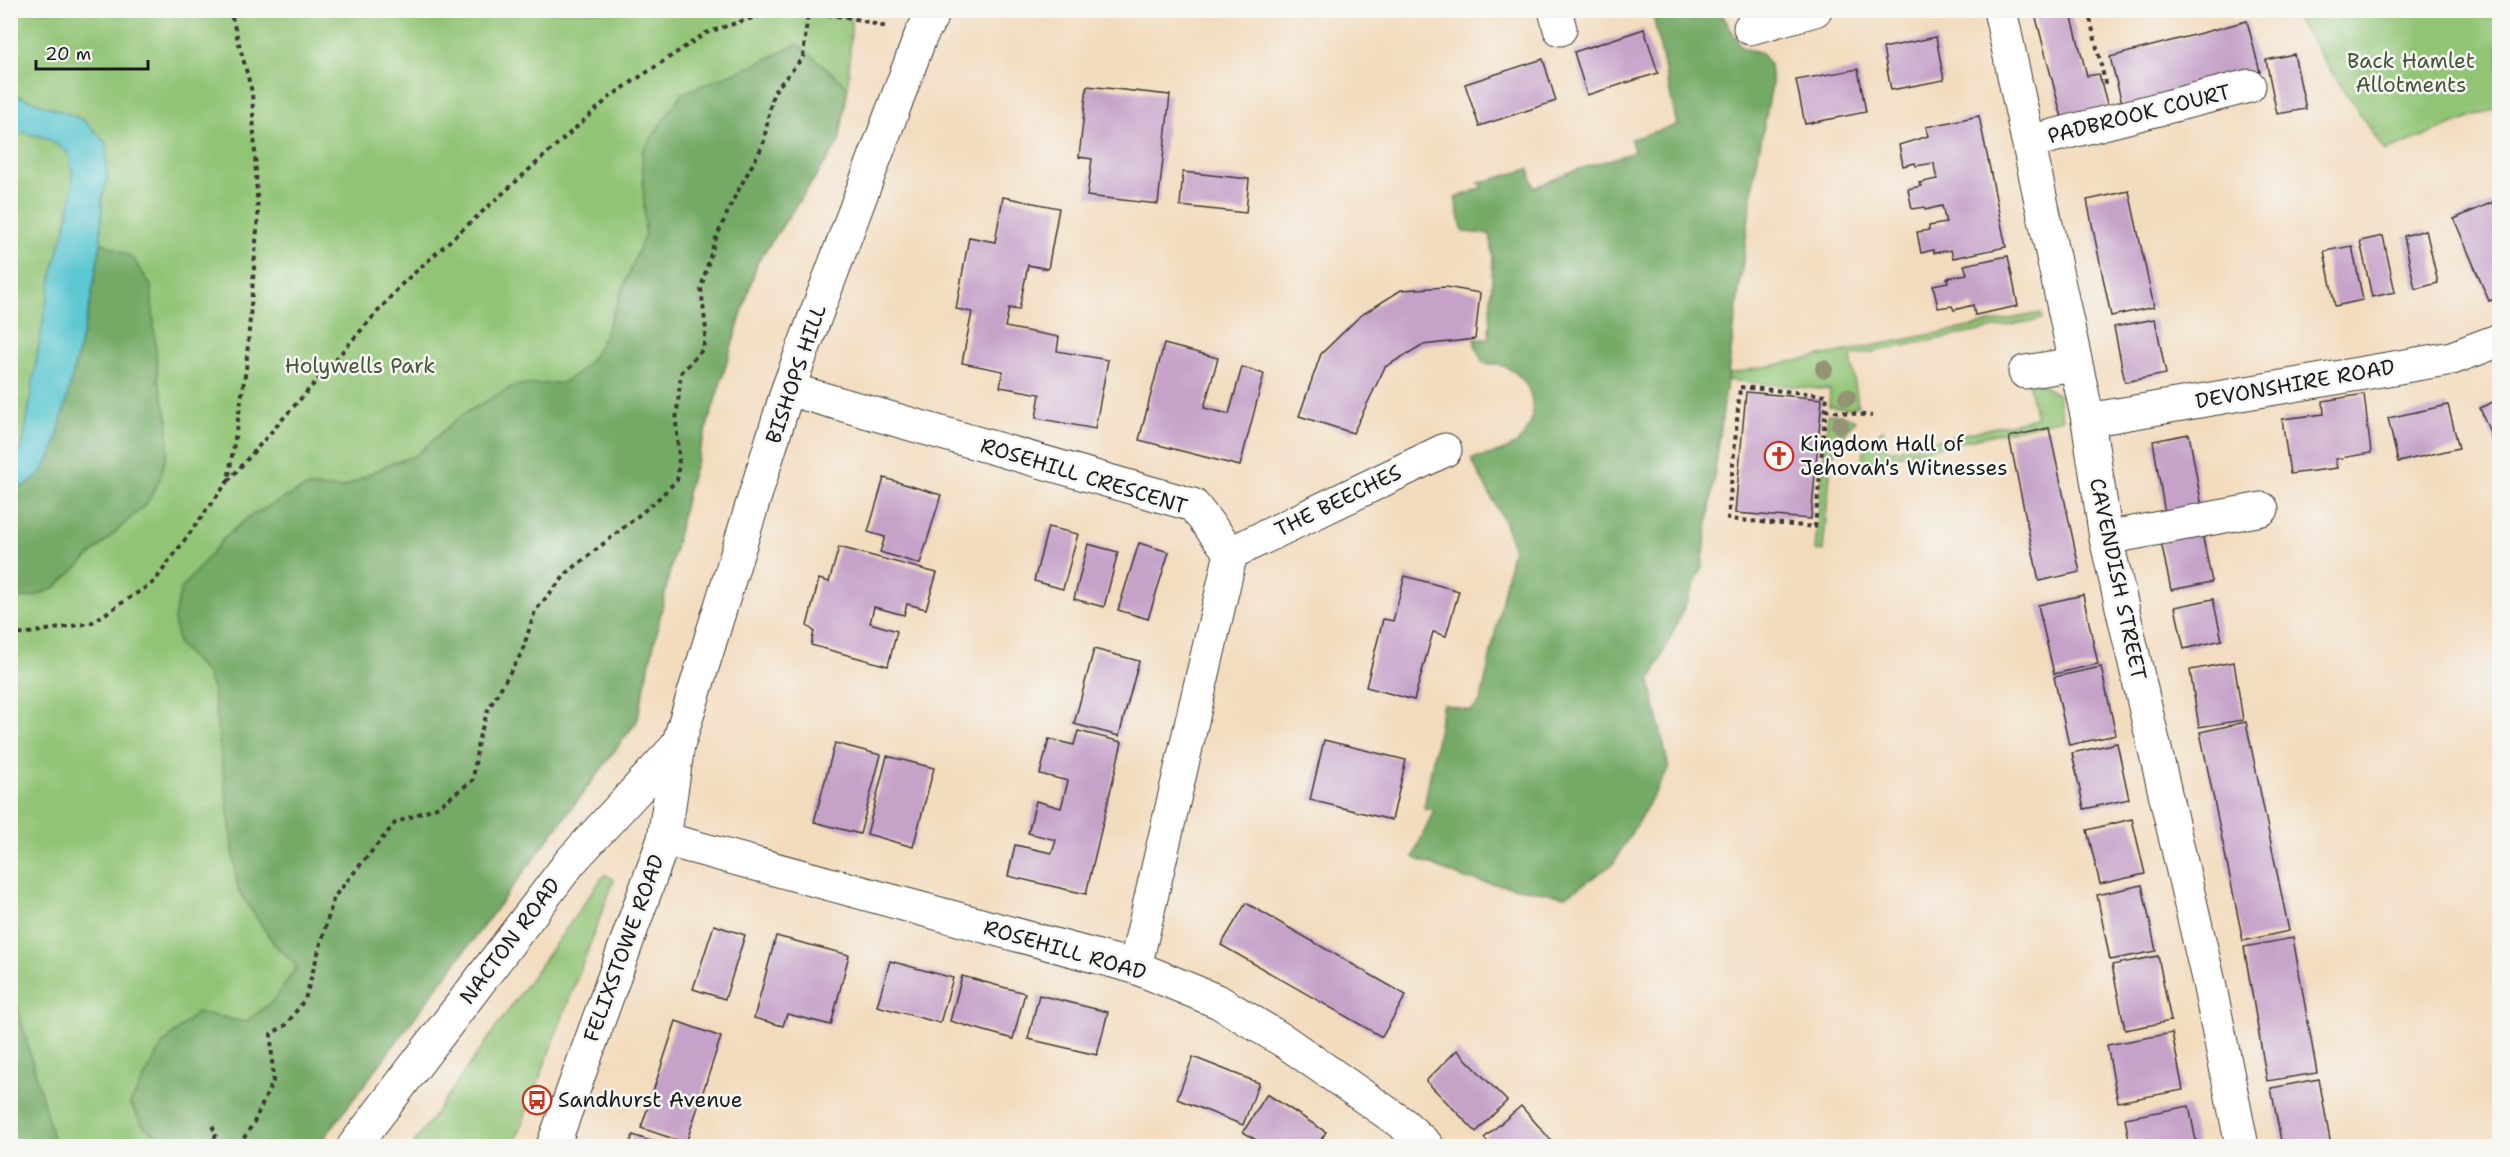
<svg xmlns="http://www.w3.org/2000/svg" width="2510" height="1157" viewBox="0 0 2510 1157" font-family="'Shantell Sans',sans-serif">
  <rect width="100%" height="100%" fill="#f6f6f2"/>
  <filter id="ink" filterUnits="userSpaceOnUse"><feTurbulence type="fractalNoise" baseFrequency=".0167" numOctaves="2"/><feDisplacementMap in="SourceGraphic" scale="12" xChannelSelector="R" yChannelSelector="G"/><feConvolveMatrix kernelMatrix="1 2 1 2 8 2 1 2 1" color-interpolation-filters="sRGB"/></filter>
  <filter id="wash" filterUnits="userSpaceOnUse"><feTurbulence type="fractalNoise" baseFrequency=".008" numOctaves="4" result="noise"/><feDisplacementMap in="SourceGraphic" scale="24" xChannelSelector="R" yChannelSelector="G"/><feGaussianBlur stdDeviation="1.35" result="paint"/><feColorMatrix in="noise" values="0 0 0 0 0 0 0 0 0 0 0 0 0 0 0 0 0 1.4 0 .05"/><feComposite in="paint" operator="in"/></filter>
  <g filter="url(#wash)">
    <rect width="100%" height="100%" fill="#f3dcbe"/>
    <!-- green -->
    <g fill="#91c475" stroke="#567048" stroke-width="1.5">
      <path d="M 10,11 L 852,11 L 848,87 L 839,142 L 757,263 L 688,489 L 637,721 L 318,1146 L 11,1146 Z"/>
      <path d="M 2291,11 L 2499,11 L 2499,107 L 2385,151 Z"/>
      <path d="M 2041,313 L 2042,319 L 1851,356 L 1858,406 L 1850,408 L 1829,406 L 1830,390 L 1728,380 L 1729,374 Z"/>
      <path d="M 2035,380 L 2058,395 L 2062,419 L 1861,464 C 1862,450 1871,438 1883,430 L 1888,451 L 2036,418 L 2028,381 Z"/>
      <path d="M 1828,414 L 1846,416 L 1855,420 L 1836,446 L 1831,463 L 1823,551 L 1815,550 Z"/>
      <path d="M 605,874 L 614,880 L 514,1146 L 412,1146 Z"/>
    </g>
    <!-- forest -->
    <g fill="#74aa66" stroke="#486341" stroke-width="1.5">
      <path d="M 1652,11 L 1720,11 L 1742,48 L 1760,52 L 1770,65 L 1772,85 L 1755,172 L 1702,568 L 1650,682 L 1669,769 L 1613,864 L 1566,896 L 1465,879 L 1413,857 L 1434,810 L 1424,808 L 1443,704 L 1471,711 L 1481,701 L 1513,547 L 1504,521 L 1471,459 C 1486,455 1507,453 1519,441 C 1541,419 1536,381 1506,367 C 1500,364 1490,364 1483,363 L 1475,345 L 1475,339 L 1489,339 L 1493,257 L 1490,234 L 1463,232 L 1455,198 L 1484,187 L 1479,183 L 1529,169 L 1534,188 L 1570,172 L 1634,152 L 1631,139 L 1677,125 Z"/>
      <path d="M 798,44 L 848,87 L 839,142 L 757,263 L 688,489 L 637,721 L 318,1146 L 166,1146 L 169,1141 L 144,1127 L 130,1104 L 162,1045 L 197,1012 L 246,1022 L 275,999 L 297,966 L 274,944 L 238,890 L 213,692 L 207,674 L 178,644 L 174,618 L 181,589 L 225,537 L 250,516 L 306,487 L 343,488 L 389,464 L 415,456 L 460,416 L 515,385 L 562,383 L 577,374 L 592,358 L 603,338 L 645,234 L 642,152 L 682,93 L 752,66 Z"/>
      <path d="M 101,242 L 132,257 L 151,286 L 158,379 L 168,419 L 168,449 L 160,479 L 147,503 L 56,587 L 33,597 L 11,599 L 11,488 C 35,487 45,469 54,449 L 90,304 Z"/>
      <path d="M 11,993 L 17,1005 L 55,1146 L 11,1146 Z"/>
    </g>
    <!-- water -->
    <path fill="#5bc8d2" stroke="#3c7277" stroke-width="1.5" d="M 11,93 L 84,120 L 106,143 L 107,180 L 102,199 L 101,242 L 90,304 L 54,449 C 45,469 35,487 11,488 L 11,465 L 23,444 C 33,387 40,329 53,272 C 62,232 81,193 68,152 L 44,137 L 11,130 Z"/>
    <g id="blocks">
      <!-- building -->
      <g fill="#c6a2c9">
        <path d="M 2034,10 L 2070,10 L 2087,76 L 2099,74 L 2109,111 L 2063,122 Z"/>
        <path d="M 2247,21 L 2260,72 L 2123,107 L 2110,57 Z"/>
        <path d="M 1644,29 L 1658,73 L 1587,95 L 1574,52 Z"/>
        <path d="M 1936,37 L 1944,80 L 1891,90 L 1883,48 Z"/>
        <path d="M 2294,54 L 2306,109 L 2277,114 L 2266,60 Z"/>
        <path d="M 1543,59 L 1556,101 L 1479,126 L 1465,84 Z"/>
        <path d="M 1858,69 L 1866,112 L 1805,124 L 1796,80 Z"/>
        <path d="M 1087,86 L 1170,95 L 1158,204 L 1087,196 L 1092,159 L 1079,157 Z"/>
        <path d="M 1979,116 L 2006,247 L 1953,258 L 1951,250 L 1934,253 L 1933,250 L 1921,253 L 1917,232 L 1929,230 L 1929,226 L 1946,223 L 1942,206 L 1925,210 L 1925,207 L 1912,209 L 1908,189 L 1921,186 L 1919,183 L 1937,179 L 1935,171 L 1934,163 L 1916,166 L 1915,163 L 1903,166 L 1899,145 L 1928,136 L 1926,127 Z"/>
        <path d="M 1183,172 L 1249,179 L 1246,213 L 1180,206 Z"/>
        <path d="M 2129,191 L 2154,307 L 2111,316 L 2087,200 Z"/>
        <path d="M 1003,197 L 1059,208 L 1048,269 L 1028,265 L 1019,310 L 1009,308 L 1005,327 L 1059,337 L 1057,351 L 1108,360 L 1095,429 L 1036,418 L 1040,394 L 1000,387 L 1003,371 L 962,363 L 972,312 L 956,309 L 969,237 L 995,242 Z"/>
        <path d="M 2493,202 L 2499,218 L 2499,297 L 2489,301 L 2454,219 Z"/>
        <path d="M 2426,230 L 2438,283 L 2415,289 L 2404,236 Z"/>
        <path d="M 2383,236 L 2395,292 L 2372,297 L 2360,241 Z"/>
        <path d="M 2352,246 L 2363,300 L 2335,306 L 2324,251 Z"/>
        <path d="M 2008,256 L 2018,306 L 1975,315 L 1973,305 L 1954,310 L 1952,306 L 1938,308 L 1933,285 L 1948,282 L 1947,278 L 1967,274 L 1964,265 Z"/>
        <path d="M 1446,287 L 1480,293 L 1475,339 L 1422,345 L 1385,367 L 1353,433 L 1299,416 L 1321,354 L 1360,316 L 1401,290 Z"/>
        <path d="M 2155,319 L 2166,374 L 2125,382 L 2114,327 Z"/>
        <path d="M 1164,344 L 1218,358 L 1204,408 L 1229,414 L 1242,367 L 1264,374 L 1240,466 L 1139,440 Z"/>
        <path d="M 1746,392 L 1822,399 L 1811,519 L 1735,513 Z"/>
        <path d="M 2364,394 L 2371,453 L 2335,459 L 2337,468 L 2290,474 L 2282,419 L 2324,414 L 2323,401 Z"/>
        <path d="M 2499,399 L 2499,455 L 2480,408 Z"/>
        <path d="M 2448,405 L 2459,448 L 2398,462 L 2388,418 Z"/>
        <path d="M 2049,428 L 2080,572 L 2039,581 L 2009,437 Z"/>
        <path d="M 2189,434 L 2202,507 L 2165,514 L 2153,441 Z"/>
        <path d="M 884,478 L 941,495 L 920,564 L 880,552 L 885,537 L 868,532 Z"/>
        <path d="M 1048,527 L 1078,534 L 1063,589 L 1034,581 Z"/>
        <path d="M 2201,528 L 2212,582 L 2171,590 L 2160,537 Z"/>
        <path d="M 1139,543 L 1169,552 L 1148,619 L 1118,610 Z"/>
        <path d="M 1088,544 L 1118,552 L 1104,607 L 1074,599 Z"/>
        <path d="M 839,547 L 937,573 L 926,609 L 907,604 L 904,615 L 874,607 L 870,623 L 897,631 L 888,666 L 811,645 L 814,631 L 807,626 L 819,579 L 829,582 Z"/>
        <path d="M 1405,576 L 1459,591 L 1446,636 L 1433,632 L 1414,700 L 1366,687 L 1383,619 L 1393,621 Z"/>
        <path d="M 2083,595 L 2098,664 L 2054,674 L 2038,605 Z"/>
        <path d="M 2213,599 L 2222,640 L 2184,649 L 2175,607 Z"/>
        <path d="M 1094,649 L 1139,661 L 1119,736 L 1074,724 Z"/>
        <path d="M 2234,662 L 2243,720 L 2199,727 L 2190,670 Z"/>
        <path d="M 2101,667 L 2116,735 L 2069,745 L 2054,677 Z"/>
        <path d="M 2246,722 L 2289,931 L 2243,941 L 2200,732 Z"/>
        <path d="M 1078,731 L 1122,742 L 1086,894 L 1008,876 L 1015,845 L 1052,853 L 1056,840 L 1028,833 L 1036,801 L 1061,808 L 1068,781 L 1040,774 L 1049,739 L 1074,745 Z"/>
        <path d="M 1324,740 L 1406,760 L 1392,820 L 1310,800 Z"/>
        <path d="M 835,743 L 881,755 L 860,834 L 814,822 Z"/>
        <path d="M 2117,743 L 2129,799 L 2084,809 L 2072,753 Z"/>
        <path d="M 887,756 L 934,768 L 913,847 L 867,834 Z"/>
        <path d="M 2132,819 L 2145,874 L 2100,884 L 2087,830 Z"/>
        <path d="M 2142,885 L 2156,951 L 2110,960 L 2097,895 Z"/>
        <path d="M 1246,903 L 1406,995 L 1382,1037 L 1221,945 Z"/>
        <path d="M 714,925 L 745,935 L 725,999 L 693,989 Z"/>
        <path d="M 776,936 L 849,955 L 831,1025 L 787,1014 L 783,1026 L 754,1018 Z"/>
        <path d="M 2293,938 L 2317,1073 L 2267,1081 L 2244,947 Z"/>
        <path d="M 2158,956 L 2171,1021 L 2125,1030 L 2112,965 Z"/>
        <path d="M 890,961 L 953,978 L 940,1023 L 877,1006 Z"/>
        <path d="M 962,976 L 1025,993 L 1013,1039 L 950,1021 Z"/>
        <path d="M 1039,995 L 1108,1012 L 1097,1055 L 1028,1039 Z"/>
        <path d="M 676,1021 L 721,1037 L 686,1143 L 641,1128 Z"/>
        <path d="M 2172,1033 L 2183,1090 L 2118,1102 L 2107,1045 Z"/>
        <path d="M 1457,1050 L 1507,1101 L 1476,1132 L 1426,1081 Z"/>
        <path d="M 1193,1057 L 1259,1083 L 1243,1125 L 1177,1099 Z"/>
        <path d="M 2319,1079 L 2331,1146 L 2282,1146 L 2271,1088 Z"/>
        <path d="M 1267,1094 L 1326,1132 L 1317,1146 L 1266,1146 L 1243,1132 Z"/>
        <path d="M 1521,1106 L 1556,1146 L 1491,1146 L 1484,1138 Z"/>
        <path d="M 2189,1106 L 2197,1146 L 2130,1146 L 2125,1118 Z"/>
        <path d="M 633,1135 L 664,1146 L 629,1146 Z"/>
      </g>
    </g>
  </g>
  <g filter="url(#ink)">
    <use href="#blocks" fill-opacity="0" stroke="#3c3934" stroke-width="1.5"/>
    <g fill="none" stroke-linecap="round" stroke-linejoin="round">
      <!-- minor casing -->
      <g stroke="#3c3934" stroke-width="35">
        <g id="minor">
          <path d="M 1555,10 L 1560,29"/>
          <path d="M 2000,10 L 2088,420 L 2106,538 L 2209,983 L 2242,1146"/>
          <path d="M 1750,28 L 1815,10"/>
          <path d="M 2029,142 L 2249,86"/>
          <path d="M 2025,372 L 2075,364"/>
          <path d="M 788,389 L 1193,505 L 1231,553 L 1135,967"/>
          <path d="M 2088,420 L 2452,358 L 2500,340"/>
          <path d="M 2106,538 L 2262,509"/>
          <path d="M 1231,553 L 1445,450"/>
          <path d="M 664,839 L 1135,967 L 1219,1002 L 1284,1041 L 1403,1124 L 1427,1146"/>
          <path d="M 354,1146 L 571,861 L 678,745"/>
        </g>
      </g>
      <!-- major casing -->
      <g stroke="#3c3934" stroke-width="35">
        <path id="major" d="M 553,1146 L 664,839 L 678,745 L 788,389 L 921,35 L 935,10"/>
      </g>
      <!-- path -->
      <g stroke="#3c3934" stroke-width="4" stroke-dasharray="4.5 4.5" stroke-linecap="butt">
        <path d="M 2088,10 L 2106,86"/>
        <path d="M 1740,387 L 1827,395 L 1815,527 L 1728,519 Z"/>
        <path d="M 1825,410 L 1872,416"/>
        <path d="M 228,481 L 402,284 L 611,96 L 706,33 L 745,20 L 782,11 L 808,12 L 852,18 L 886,27"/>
        <path d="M 10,636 L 91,623 L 154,582 L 228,481 L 246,369 L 258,216 L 252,92 L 230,10"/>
        <path d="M 212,1126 L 216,1133 L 214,1142 L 217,1146"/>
        <path d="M 239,1146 L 254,1122 L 273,1081 L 271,1034 L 286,1025 L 305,999 L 334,897 L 395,823 L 439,806 L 473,780 L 478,741 L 488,710 L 522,652 L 535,611 L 567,573 L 654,503 L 677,480 L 679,459 L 676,421 L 681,373 L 703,349 L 706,330 L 701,288 L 714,243 L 733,200 L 763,145 L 773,93 L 803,57 L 808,12"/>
      </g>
      <!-- minor -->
      <use href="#minor" stroke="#fff" stroke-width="33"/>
      <!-- major -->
      <use href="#major" stroke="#fff" stroke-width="33"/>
    </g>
    <!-- trees -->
    <g fill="#939376">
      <circle cx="1824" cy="369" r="9"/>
      <circle cx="1847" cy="397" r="9"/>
      <circle cx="1840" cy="425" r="9"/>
    </g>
  </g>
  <!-- icons -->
  <defs>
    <g id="church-ring" transform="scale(1.5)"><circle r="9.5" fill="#f6f6f2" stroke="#c8321e" stroke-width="1.5"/><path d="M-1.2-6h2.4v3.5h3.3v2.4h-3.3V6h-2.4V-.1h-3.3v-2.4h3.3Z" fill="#c8321e"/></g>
    <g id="bus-ring" transform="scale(1.5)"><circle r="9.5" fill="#f6f6f2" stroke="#c8321e" stroke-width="1.5"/><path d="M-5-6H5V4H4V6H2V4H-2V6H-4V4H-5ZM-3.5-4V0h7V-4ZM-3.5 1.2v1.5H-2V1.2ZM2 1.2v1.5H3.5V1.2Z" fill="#c8321e"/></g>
  </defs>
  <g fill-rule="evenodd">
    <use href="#church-ring" x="1779" y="456"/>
    <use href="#bus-ring" x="537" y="1100"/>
  </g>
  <g text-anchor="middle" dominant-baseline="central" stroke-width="5" stroke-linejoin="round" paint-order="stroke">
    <!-- park labels -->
    <g font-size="21" fill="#45573b" stroke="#f6f6f2">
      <text x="2411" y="61">Back Hamlet<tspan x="2411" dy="24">Allotments</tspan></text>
      <text x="360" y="366">Holywells Park</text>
    </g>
    <!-- street labels -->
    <g font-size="21" fill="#1c1c1c" stroke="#f6f6f2">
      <text transform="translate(2139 114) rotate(-14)">PADBROOK COURT</text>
      <text transform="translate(796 374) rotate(-71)">BISHOPS HILL</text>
      <text transform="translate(2295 384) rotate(-10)">DEVONSHIRE ROAD</text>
      <text transform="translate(1084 476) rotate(17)">ROSEHILL CRESCENT</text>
      <text transform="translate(1338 501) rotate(-26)">THE BEECHES</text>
      <text transform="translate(2118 579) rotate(78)">CAVENDISH STREET</text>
      <text transform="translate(510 941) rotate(-53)">NACTON ROAD</text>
      <text transform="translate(624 948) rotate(-70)">FELIXSTOWE ROAD</text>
      <text transform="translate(1065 950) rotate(16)">ROSEHILL ROAD</text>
    </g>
    <!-- poi labels -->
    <g font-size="21" fill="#1c1c1c" stroke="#f6f6f2" text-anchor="start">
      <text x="1800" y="444">Kingdom Hall of<tspan x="1800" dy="24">Jehovah's Witnesses</tspan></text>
      <text x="558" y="1100">Sandhurst Avenue</text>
    </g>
  </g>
  <!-- margin -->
  <rect width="2510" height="1157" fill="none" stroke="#f6f6f2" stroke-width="36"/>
  <!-- scale -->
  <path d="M36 60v9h112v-9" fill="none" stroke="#1c1c1c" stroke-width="3"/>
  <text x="45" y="60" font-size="18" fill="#1c1c1c" stroke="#f6f6f2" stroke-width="4.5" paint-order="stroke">20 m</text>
</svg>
